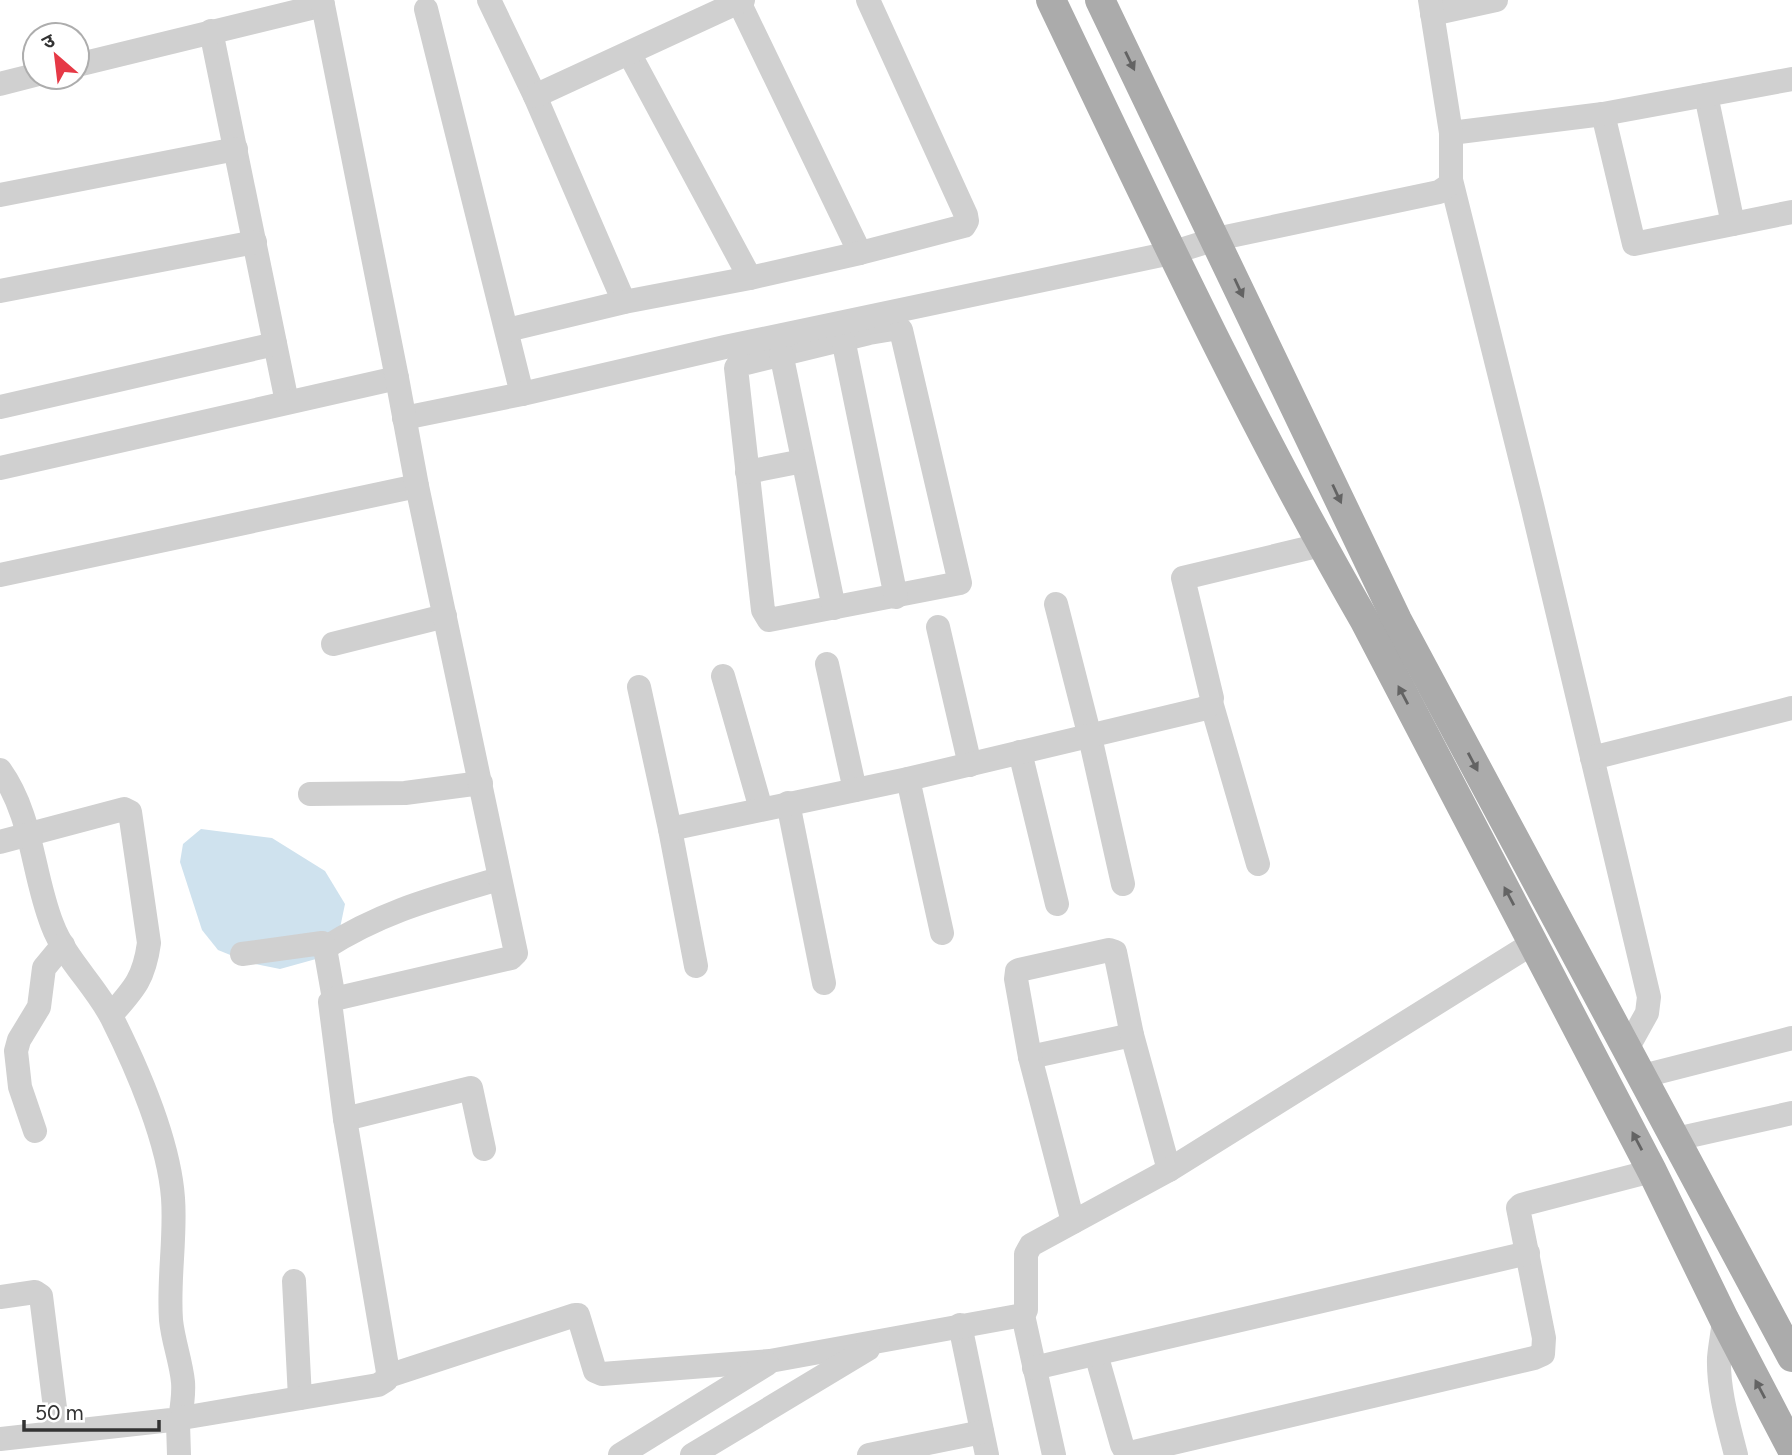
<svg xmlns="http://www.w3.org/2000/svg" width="1792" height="1455" viewBox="0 0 1792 1455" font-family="Figtree,'Noto Sans Devanagari',sans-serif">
  <rect width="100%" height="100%" fill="#fff"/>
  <!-- water -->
  <path fill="#cfe2ee" d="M 201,829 L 272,838 L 325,871 L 345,904 L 340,928 L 316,959 L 280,969 L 250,963 L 218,950 L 202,930 L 180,862 L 183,844 Z"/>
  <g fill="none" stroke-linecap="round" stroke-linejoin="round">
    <!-- minor -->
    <g stroke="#d0d0d0" stroke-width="24">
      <path d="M 489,0 L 535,96 L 624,302"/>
      <path d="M 739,2 L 860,253"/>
      <path d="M 426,9 L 522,394"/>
      <path d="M 1432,14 L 1496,0"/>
      <path d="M 211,31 L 287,402"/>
      <path d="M 629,53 L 750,278"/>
      <path d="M 77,65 L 323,5"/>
      <path d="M 0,84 L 35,75"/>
      <path d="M 1706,95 L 1733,224"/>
      <path d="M 535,96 L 743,0"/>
      <path d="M 1603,114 L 1634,244 L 1792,212"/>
      <path d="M 1451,133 L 1603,114 L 1792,79"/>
      <path d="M 1451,180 L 1532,505 L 1649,997 L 1647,1013 L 1627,1049"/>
      <path d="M 0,195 L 236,149"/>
      <path d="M 0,291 L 255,242"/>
      <path d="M 899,328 L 901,330 L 960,583 L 769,620 L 763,610 L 736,368 L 738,365 L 869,333 Z"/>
      <path d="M 507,330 L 624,302 L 750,278 L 860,253 L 964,226 L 967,221 L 966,215 L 868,0"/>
      <path d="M 843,339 L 896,597"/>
      <path d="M 781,353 L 834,608"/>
      <path d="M 0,407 L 275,344"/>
      <path d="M 404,418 L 522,394 L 725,347 L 1171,253 L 1216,239 L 1439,192 L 1448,186 L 1451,180 L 1451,133 L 1430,0"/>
      <path d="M 0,468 L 397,378"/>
      <path d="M 747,472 L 803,461"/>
      <path d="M 0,575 L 417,486"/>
      <path d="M 1056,604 L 1090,737 L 1123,884"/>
      <path d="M 938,627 L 970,765"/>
      <path d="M 333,644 L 445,616"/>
      <path d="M 827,664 L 855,790"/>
      <path d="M 723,676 L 761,809"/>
      <path d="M 639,687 L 670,829 L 696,966"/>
      <path d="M 1211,702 L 1258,864"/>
      <path d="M 1020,752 L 1057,904"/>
      <path d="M 1592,758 L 1792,708"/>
      <path d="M 0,770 C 33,816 32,873 52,924 C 65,959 95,985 112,1018 C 137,1068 169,1142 173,1198 C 176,1238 168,1279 171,1320 C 173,1341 181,1361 183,1382 C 184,1394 182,1407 180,1419 L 0,1439"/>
      <path d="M 908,779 L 942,933"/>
      <path d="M 310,794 L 405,793 L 481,783"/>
      <path d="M 788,803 L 824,983"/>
      <path d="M 670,829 L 908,779 L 1202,709 L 1210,705 L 1212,698 L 1183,578 L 1321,545"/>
      <path d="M 0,842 L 124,809 L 130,812 L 149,943 C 144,979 134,989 111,1015"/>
      <path d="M 325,948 C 383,911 435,898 499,879"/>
      <path d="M 242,954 L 322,943 L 325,948 L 334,999"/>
      <path d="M 1030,1057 L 1132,1035"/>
      <path d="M 1643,1076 L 1792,1038"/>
      <path d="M 345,1119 L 471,1088 L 484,1149"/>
      <path d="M 35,1131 L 20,1087 L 16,1051 L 19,1040 L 39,1007 L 44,968 L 63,945"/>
      <path d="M 1676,1139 L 1792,1113"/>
      <path d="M 1073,1222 L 1030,1057 L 1016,979 L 1017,971 L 1019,970 L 1109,950 L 1115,952 L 1132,1035 L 1169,1170"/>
      <path d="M 294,1281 L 300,1398"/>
      <path d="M 0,1297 L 35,1292 L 41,1296 L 58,1432"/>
      <path d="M 1023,1315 L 1054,1455"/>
      <path d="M 1724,1319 C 1723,1332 1720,1345 1719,1358 C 1718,1390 1728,1423 1736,1455"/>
      <path d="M 960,1325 L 987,1455"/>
      <path d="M 1096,1354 L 1122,1445 L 1126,1452 L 1130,1453 L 1534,1358 L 1543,1354 L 1544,1338 L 1518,1208 L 1521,1205 L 1652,1171"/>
      <path d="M 1034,1368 L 1528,1253"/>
      <path d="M 388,1376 L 575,1315 L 578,1315 L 595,1371 L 602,1374 L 770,1361 L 1023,1315 L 1026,1310 L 1026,1254 L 1031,1245 L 1169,1170 L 1533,943"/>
      <path d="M 179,1455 L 178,1423 L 182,1418 L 378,1385 L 386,1380 L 388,1372 L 345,1119 L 330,1002 L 334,999 L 511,958 L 516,953 L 417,486 L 397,378 L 322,0"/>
      <path d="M 620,1455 L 767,1364"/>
      <path d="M 692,1455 L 868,1349"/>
      <path d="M 869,1455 L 982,1432"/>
    </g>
    <!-- major -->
    <g stroke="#ababab" stroke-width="30">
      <path d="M 1051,0 C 1151,209 1249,420 1365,621 L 1652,1171 L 1724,1319 L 1792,1449"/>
      <path d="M 1100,0 L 1397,620 L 1792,1357"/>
    </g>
  </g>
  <!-- one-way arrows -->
  <defs><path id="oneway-solid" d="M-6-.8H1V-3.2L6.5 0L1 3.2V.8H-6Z" transform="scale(1.75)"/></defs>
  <g fill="#636363">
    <use href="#oneway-solid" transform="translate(1130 61) rotate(64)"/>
    <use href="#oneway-solid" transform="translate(1239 288) rotate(65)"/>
    <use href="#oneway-solid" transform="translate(1337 494) rotate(65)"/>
    <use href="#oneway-solid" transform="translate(1403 695) rotate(-118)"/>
    <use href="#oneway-solid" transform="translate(1473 762) rotate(62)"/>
    <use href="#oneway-solid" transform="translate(1509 896) rotate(-118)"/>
    <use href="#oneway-solid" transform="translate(1637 1141) rotate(-118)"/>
    <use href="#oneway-solid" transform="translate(1760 1389) rotate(-118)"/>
  </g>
  <!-- north arrow -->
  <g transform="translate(56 56) rotate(332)"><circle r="33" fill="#ffffff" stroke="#adadad" stroke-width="2"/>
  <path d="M0-5L12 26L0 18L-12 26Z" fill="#e63946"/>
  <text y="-10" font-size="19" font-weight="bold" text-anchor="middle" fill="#333333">उ</text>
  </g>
  <!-- scale -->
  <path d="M24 1420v10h135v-10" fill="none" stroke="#333333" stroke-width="3.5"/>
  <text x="35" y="1420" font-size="21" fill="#333333" stroke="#ffffff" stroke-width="5" paint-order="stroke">50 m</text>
</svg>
